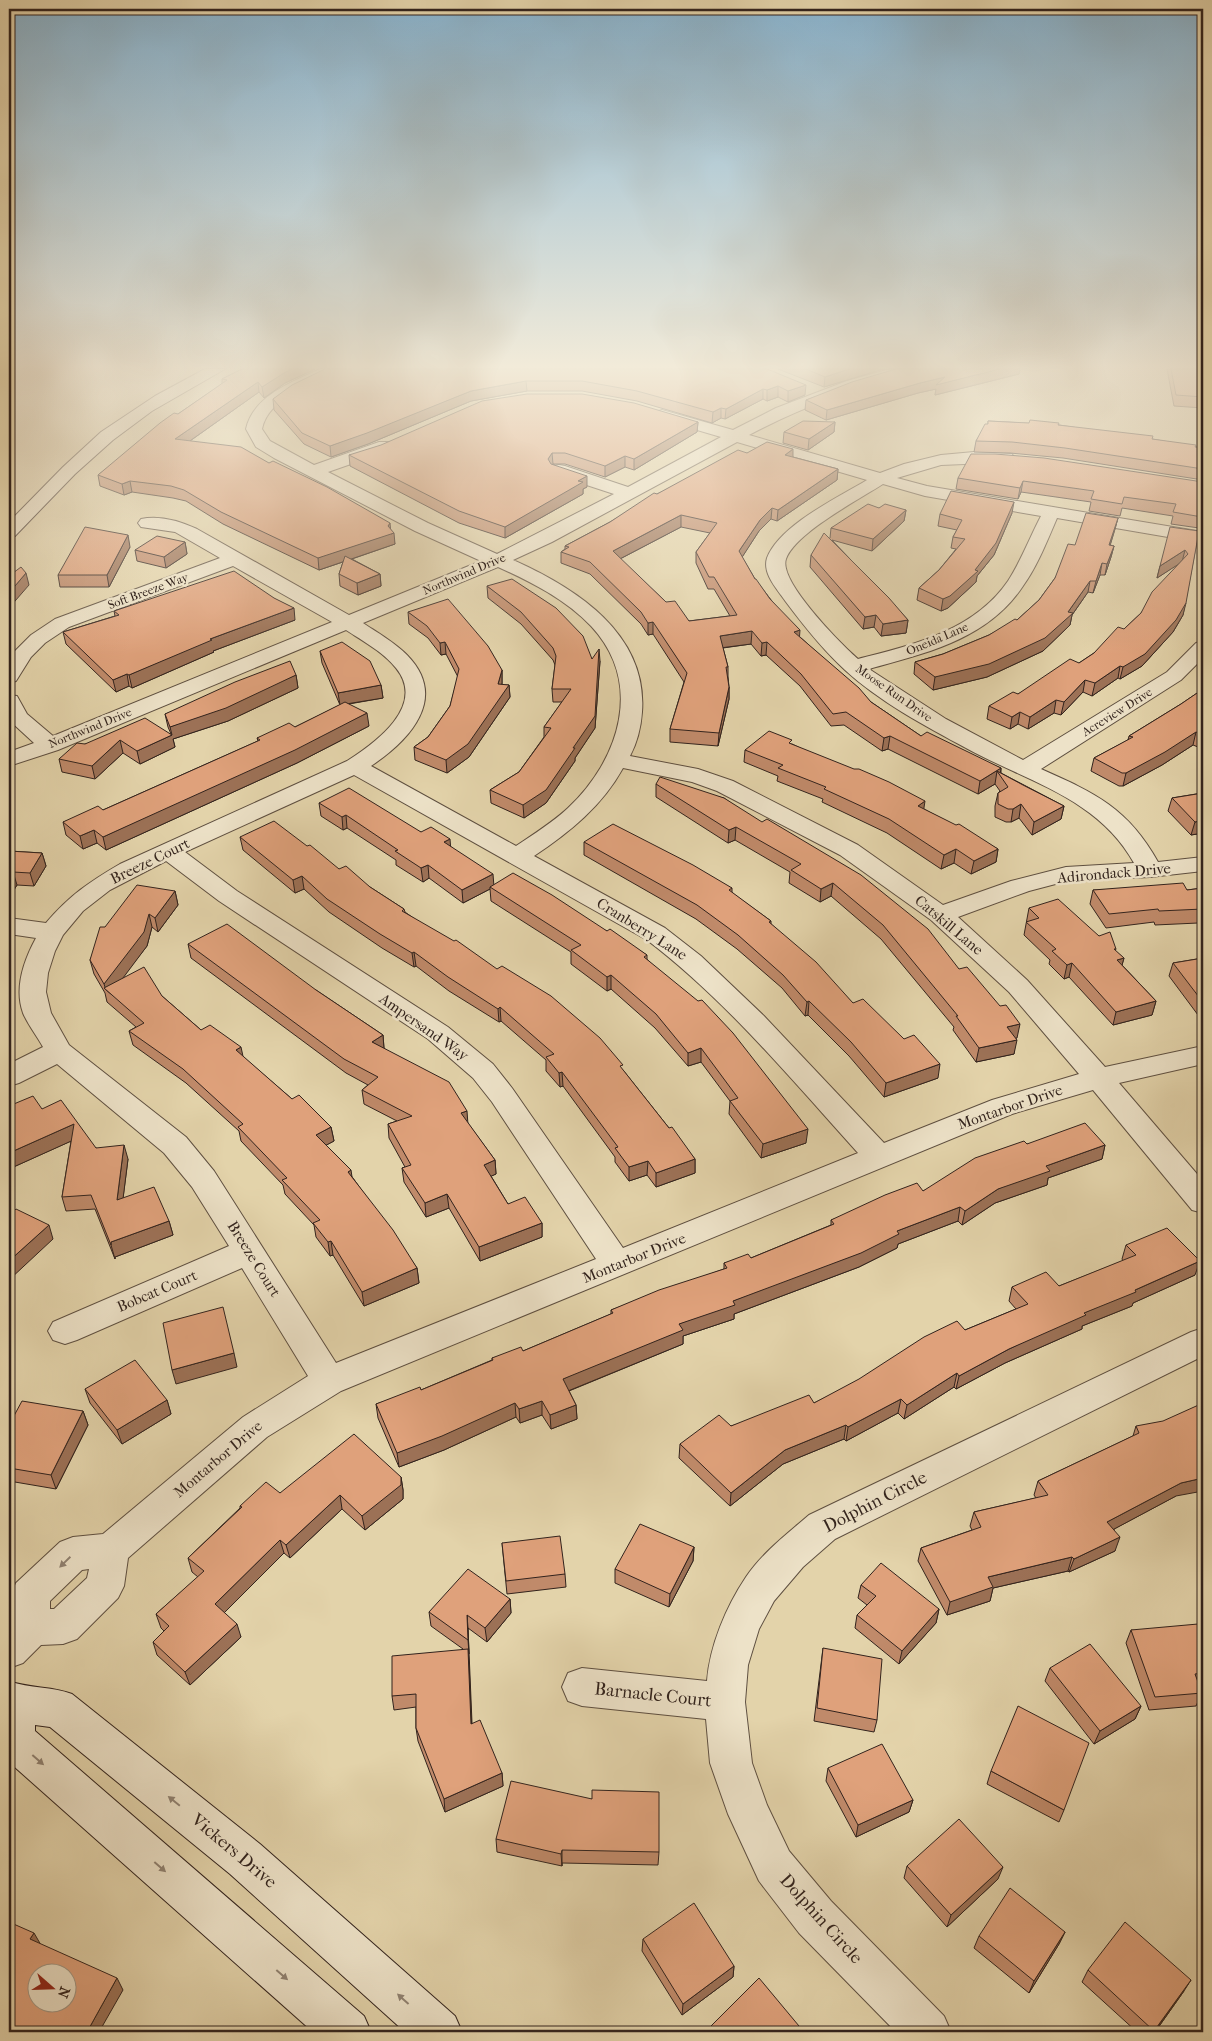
<svg xmlns="http://www.w3.org/2000/svg" width="1212" height="2041" viewBox="0 0 1212 2041" font-family="'IM FELL French Canon',serif">
  <rect width="100%" height="100%" fill="#e3d3aa"/>
  <filter id="stains"><feTurbulence type="fractalNoise" baseFrequency=".004" numOctaves="4"/><feColorMatrix values="0 0 0 0 .2 0 0 0 0 .09 0 0 0 0 .02 0 0 0 .5 -.17"/></filter>
  <radialGradient id="worn" r=".72"><stop offset=".6" stop-color="#630" stop-opacity="0"/><stop offset="1" stop-color="#630" stop-opacity=".3"/></radialGradient>
  <g fill="none" stroke-linecap="round" stroke-linejoin="round">
    <!-- minor casing -->
    <g stroke="#5e4f40" stroke-width="2">
      <g id="minor">
        <path d="M 320,369 L 340,369 L 338,372 C 312,384 268,398 262,429 L 270,441 L 314,465 L 379,442 L 391,442 L 393,446 L 391,450 L 328,472 L 428,523 L 497,554 L 614,494 L 553,474 L 550,470 L 553,466 L 559,465 L 565,466 L 628,487 L 721,437 L 656,418 L 654,415 L 656,412 L 662,410 L 733,430 L 776,408 L 847,381 L 890,369 L 916,369 L 914,372 C 855,388 804,406 749,435 L 880,473 L 904,464 L 941,455 L 974,452 L 1012,454 L 1014,458 L 1012,462 L 941,465 L 897,478 L 927,486 L 1203,532 L 1203,543 L 1057,518 C 1047,541 1038,565 1023,586 C 988,639 927,653 869,669 L 946,719 L 1023,760 L 1167,672 L 1196,643 L 1203,641 L 1203,658 L 1181,680 L 1041,769 C 1095,793 1128,808 1158,862 L 1203,857 L 1203,871 L 1150,877 L 1067,881 L 1029,891 L 958,917 L 1027,980 L 1105,1067 L 1203,1046 L 1203,1064 L 1119,1083 L 1203,1181 L 1203,1213 L 1192,1210 L 1093,1090 L 1012,1114 L 341,1391 L 267,1437 L 128,1558 L 124,1586 L 118,1598 L 77,1639 L 63,1644 L 41,1645 L 23,1663 L 9,1668 L 9,1624 L 12,1621 L 11,1595 L 16,1583 L 60,1542 L 73,1537 L 103,1534 L 243,1417 L 308,1376 L 242,1268 L 77,1340 L 65,1344 L 53,1340 L 48,1331 L 53,1322 L 229,1246 L 192,1187 L 164,1153 L 57,1064 L 19,1083 L 9,1086 L 9,1064 L 43,1047 C 37,1036 28,1025 23,1013 C 14,988 24,960 36,938 L 9,934 L 9,918 L 46,923 C 69,896 89,882 120,864 L 347,761 C 375,743 427,706 396,668 C 383,652 363,641 346,630 L 58,750 L 9,766 L 9,752 L 34,743 L 9,720 L 9,695 L 17,696 L 27,714 L 53,736 L 332,622 L 233,566 L 69,627 L 45,643 L 31,657 L 16,681 L 9,683 L 9,657 L 31,635 L 55,619 L 220,558 L 175,532 L 141,527 L 138,523 L 141,519 C 159,515 180,521 197,529 L 349,615 L 481,561 L 415,531 L 274,458 L 256,447 L 246,429 C 253,396 292,382 320,369 ZM 737,442 L 867,480 C 837,498 780,525 767,558 C 762,574 778,590 786,602 C 804,626 823,650 845,670 C 880,702 925,726 966,748 C 1028,782 1098,798 1134,863 L 1066,867 L 1011,881 L 943,905 L 858,845 L 733,781 L 698,769 L 630,756 C 637,743 641,727 642,712 C 648,634 576,588 513,560 L 552,542 ZM 883,484 L 925,496 L 1041,516 C 1030,537 1021,561 1008,581 C 974,631 912,645 858,659 C 841,644 778,581 786,559 C 795,533 860,499 883,484 ZM 498,567 C 531,582 565,599 591,626 C 644,683 620,759 568,808 C 553,822 534,834 516,846 L 371,766 C 410,740 449,698 407,655 C 394,642 378,633 363,623 ZM 623,768 L 692,782 L 717,791 L 840,855 L 931,920 L 1009,992 L 1079,1074 L 992,1100 L 884,1143 L 764,1016 L 701,956 L 665,928 L 534,856 C 570,832 602,806 623,768 ZM 354,775 L 647,940 C 727,1001 791,1079 858,1153 L 623,1248 L 512,1088 L 493,1064 L 448,1027 L 237,891 L 185,852 ZM 166,861 L 219,901 L 428,1039 L 473,1078 L 492,1102 L 596,1259 L 336,1363 L 214,1171 L 186,1137 L 69,1045 L 51,1013 L 46,992 L 48,973 L 55,951 L 63,935 L 83,911 L 110,890 ZM 89,1569 L 87,1578 L 54,1609 L 50,1609 L 50,1601 L 82,1570 Z"/>
        <path d="M 1203,1328 L 1203,1356 L 835,1539 L 803,1567 L 774,1601 L 759,1629 L 748,1665 L 745,1702 L 752,1763 L 767,1805 L 789,1851 L 831,1901 L 944,2016 L 951,2032 L 896,2032 L 799,1933 L 759,1881 L 728,1814 L 710,1763 L 706,1719 L 582,1706 L 568,1701 L 562,1687 L 568,1673 L 582,1668 L 707,1681 C 710,1645 726,1607 746,1577 C 762,1553 787,1534 809,1515 L 1191,1332 Z"/>
      </g>
    </g>
    <!-- secondary casing -->
    <g stroke="#32231d" stroke-width="2">
      <g id="secondary">
        <path d="M 205,369 L 225,369 L 152,411 L 113,440 L 75,474 L 15,536 L 9,537 L 9,522 L 63,467 L 101,432 L 155,396 Z"/>
        <path d="M 9,1681 C 30,1689 52,1686 72,1694 L 260,1844 L 455,2016 L 462,2032 L 405,2032 L 230,1874 L 50,1727 L 35,1725 L 35,1731 L 364,2016 L 371,2032 L 313,2032 L 9,1762 Z"/>
      </g>
    </g>
    <!-- minor -->
    <use href="#minor" fill="#ede2c8" fill-rule="evenodd"/>
    <!-- secondary -->
    <use href="#secondary" fill="#ede2c8" fill-rule="evenodd"/>
  </g>
  <!-- wall -->
  <g fill="#c08a6a" stroke="#32231d" fill-rule="evenodd">
    <path d="M 242,369 L 315,369 L 285,383 L 264,398 L 259,392 L 190,441 L 391,530 L 395,544 L 352,559 L 380,574 L 381,586 L 358,595 L 340,586 L 339,574 L 343,562 L 319,570 L 223,524 L 186,501 L 173,498 L 132,492 L 124,495 L 100,486 L 98,475 L 178,414 L 222,384 L 222,379 Z"/>
    <path d="M 325,369 L 767,369 L 805,395 L 788,402 L 778,397 L 767,401 L 763,399 L 725,419 L 721,418 L 712,423 L 637,401 L 582,391 L 527,391 L 471,401 L 368,444 L 331,457 L 304,444 L 274,410 L 273,399 Z"/>
    <path d="M 778,369 L 892,369 L 880,370 L 824,387 Z"/>
    <path d="M 896,369 L 1020,369 L 1019,374 L 935,395 L 936,389 L 918,393 L 826,420 L 805,410 L 806,400 Z"/>
    <path d="M 1167,369 L 1203,369 L 1203,408 L 1174,406 Z"/>
    <path d="M 988,421 L 1059,425 L 1152,439 L 1203,448 L 1203,480 L 1063,458 L 1010,453 L 974,452 L 976,441 L 988,424 Z"/>
    <path d="M 698,422 L 697,432 L 634,470 L 625,467 L 605,477 L 565,464 L 553,464 L 587,487 L 583,489 L 583,494 L 505,538 L 459,523 L 350,466 L 349,455 Z"/>
    <path d="M 835,422 L 834,432 L 808,450 L 783,443 L 784,432 Z"/>
    <path d="M 747,453 L 793,457 L 838,469 L 837,480 L 777,521 L 771,519 L 759,531 L 742,557 L 755,579 L 799,636 L 871,702 L 921,736 L 1001,768 L 1001,773 L 1064,806 L 1061,819 L 1032,835 L 1019,818 L 1011,822 L 1006,822 L 995,817 L 995,806 L 998,793 L 1000,791 L 995,784 L 978,794 L 888,749 L 882,751 L 844,725 L 831,726 L 800,686 L 766,655 L 761,656 L 751,644 L 723,648 L 728,667 L 728,676 L 729,687 L 729,699 L 718,746 L 670,742 L 670,729 L 684,682 L 653,634 L 648,635 L 641,624 L 590,574 L 561,563 L 561,552 L 565,549 L 565,546 L 610,522 L 657,494 ZM 681,527 L 710,533 L 696,552 L 696,563 L 708,589 L 714,589 L 730,616 L 689,621 L 666,602 L 620,559 Z"/>
    <path d="M 958,478 L 1203,482 L 1203,521 L 1201,521 L 1199,528 L 1171,524 L 1173,516 L 1122,508 L 1120,516 L 1089,511 L 1091,502 L 1021,492 L 1018,499 L 956,489 Z"/>
    <path d="M 879,508 L 906,510 L 904,521 L 872,551 L 832,540 L 908,620 L 906,633 L 881,636 L 874,627 L 863,629 L 810,567 L 811,555 L 830,538 L 831,528 Z"/>
    <path d="M 1012,513 L 994,555 L 977,576 L 976,582 L 948,608 L 941,611 L 917,600 L 919,588 L 939,570 L 956,549 L 951,548 L 953,537 L 957,530 L 938,526 L 940,514 Z"/>
    <path d="M 1118,518 L 1115,529 L 1110,545 L 1114,546 L 1111,557 L 1105,575 L 1100,575 L 1093,593 L 1088,592 L 1072,615 L 1070,625 L 1043,651 L 987,677 L 933,690 L 914,674 L 915,662 L 943,654 L 989,635 L 1017,620 L 1039,600 L 1055,578 L 1075,545 Z"/>
    <path d="M 1199,531 L 1183,615 L 1173,632 L 1142,666 L 1120,679 L 1118,678 L 1092,696 L 1083,692 L 1061,715 L 1054,713 L 1028,729 L 1018,724 L 1010,729 L 987,719 L 989,706 L 1018,694 L 1079,663 L 1094,653 L 1124,629 L 1141,613 L 1178,564 L 1157,578 L 1160,566 Z"/>
    <path d="M 185,542 L 187,554 L 166,568 L 137,561 L 135,550 Z"/>
    <path d="M 130,547 L 109,587 L 60,587 L 58,575 Z"/>
    <path d="M 487,586 L 592,659 L 600,661 L 595,728 L 575,758 L 575,761 L 546,803 L 524,818 L 491,803 L 490,790 L 519,772 L 544,737 L 544,727 L 562,702 L 553,702 L 552,689 L 555,665 L 553,660 L 521,624 L 488,598 Z"/>
    <path d="M 114,611 L 295,620 L 213,651 L 214,652 L 132,688 L 129,686 L 116,692 L 66,644 L 63,632 L 115,616 Z"/>
    <path d="M 408,612 L 502,670 L 502,685 L 509,685 L 510,697 L 469,757 L 447,773 L 415,760 L 414,747 L 428,737 L 450,706 L 458,677 L 446,654 L 441,655 L 428,638 L 409,624 Z"/>
    <path d="M 320,651 L 381,685 L 383,698 L 349,704 L 369,726 L 297,763 L 106,850 L 97,843 L 83,849 L 66,835 L 63,822 L 103,810 L 258,741 L 257,738 L 295,727 L 340,705 L 322,663 Z"/>
    <path d="M 296,675 L 298,688 L 228,721 L 173,739 L 175,747 L 140,764 L 123,753 L 95,779 L 62,772 L 59,759 L 85,744 L 171,734 L 168,727 L 165,714 Z"/>
    <path d="M 1203,689 L 1203,743 L 1198,747 L 1193,745 L 1162,765 L 1123,786 L 1119,786 L 1091,771 L 1094,758 L 1128,740 L 1129,736 L 1181,704 Z"/>
    <path d="M 792,744 L 924,809 L 998,849 L 996,862 L 971,874 L 954,863 L 941,869 L 887,833 L 822,802 L 823,799 L 777,781 L 778,776 L 744,762 L 745,750 Z"/>
    <path d="M 656,784 L 724,798 L 959,969 L 1017,1038 L 1015,1038 L 1014,1054 L 976,1062 L 953,1030 L 954,1027 L 881,939 L 831,896 L 820,902 L 789,883 L 790,872 L 735,840 L 728,843 L 656,797 Z"/>
    <path d="M 1203,789 L 1203,833 L 1191,835 L 1168,811 L 1172,798 L 1202,793 Z"/>
    <path d="M 319,803 L 421,832 L 450,846 L 494,885 L 607,931 L 647,955 L 647,959 L 806,1143 L 761,1158 L 729,1114 L 730,1101 L 701,1062 L 688,1066 L 655,1028 L 611,989 L 607,991 L 571,964 L 571,952 L 491,901 L 490,889 L 463,903 L 429,878 L 423,882 L 396,865 L 396,860 L 347,828 L 343,830 L 321,816 Z"/>
    <path d="M 240,837 L 339,869 L 370,887 L 404,909 L 405,912 L 623,1070 L 669,1128 L 695,1159 L 695,1173 L 656,1187 L 647,1175 L 629,1181 L 615,1162 L 615,1157 L 563,1086 L 560,1087 L 546,1071 L 546,1060 L 501,1021 L 499,1022 L 449,991 L 416,966 L 414,967 L 382,948 L 329,912 L 304,889 L 295,893 L 243,850 Z"/>
    <path d="M 584,842 L 732,888 L 732,893 L 771,921 L 771,924 L 853,1003 L 938,1078 L 884,1097 L 849,1056 L 808,1015 L 805,1016 L 782,988 L 737,949 L 696,919 L 584,855 Z"/>
    <path d="M 9,851 L 42,853 L 46,866 L 34,886 L 17,885 L 10,896 L 9,896 Z"/>
    <path d="M 1203,888 L 1203,922 L 1198,923 L 1155,925 L 1154,922 L 1106,928 L 1090,904 L 1093,890 L 1187,890 Z"/>
    <path d="M 175,891 L 178,905 L 158,932 L 152,927 L 147,946 L 122,978 L 162,996 L 201,1030 L 242,1056 L 292,1099 L 331,1127 L 334,1141 L 326,1145 L 353,1178 L 417,1268 L 419,1283 L 364,1306 L 333,1255 L 330,1256 L 316,1237 L 314,1225 L 285,1194 L 283,1185 L 241,1141 L 239,1131 L 186,1083 L 133,1045 L 129,1031 L 136,1027 L 107,1002 L 105,993 L 94,974 L 90,960 L 105,927 Z"/>
    <path d="M 1029,908 L 1099,936 L 1116,949 L 1115,951 L 1124,958 L 1122,965 L 1156,1001 L 1152,1015 L 1113,1025 L 1069,977 L 1064,979 L 1049,964 L 1050,960 L 1024,935 Z"/>
    <path d="M 188,944 L 316,990 L 383,1035 L 384,1048 L 467,1122 L 495,1160 L 496,1174 L 491,1176 L 508,1204 L 542,1223 L 542,1237 L 480,1261 L 449,1208 L 426,1217 L 404,1182 L 402,1168 L 405,1167 L 389,1138 L 388,1124 L 397,1121 L 364,1104 L 362,1090 L 368,1085 L 346,1073 L 191,958 Z"/>
    <path d="M 1203,958 L 1203,1014 L 1198,1015 L 1169,976 L 1173,963 Z"/>
    <path d="M 9,1106 L 42,1109 L 96,1148 L 128,1159 L 123,1198 L 169,1221 L 173,1235 L 115,1257 L 115,1259 L 95,1209 L 66,1211 L 62,1197 L 71,1141 L 9,1169 Z"/>
    <path d="M 1203,1108 L 1203,1121 L 1200,1116 Z"/>
    <path d="M 1027,1144 L 1105,1145 L 1102,1159 L 1048,1178 L 1047,1185 L 995,1203 L 962,1225 L 958,1221 L 898,1244 L 897,1248 L 859,1267 L 734,1314 L 734,1319 L 683,1336 L 683,1344 L 569,1391 L 576,1405 L 577,1419 L 551,1429 L 542,1415 L 520,1423 L 516,1417 L 444,1450 L 399,1467 L 378,1418 L 376,1404 L 421,1390 L 492,1360 L 492,1358 L 523,1351 L 611,1314 L 611,1310 L 724,1269 L 724,1263 L 751,1258 L 831,1225 L 831,1220 L 923,1191 Z"/>
    <path d="M 1126,1245 L 1195,1275 L 1133,1303 L 1132,1306 L 1082,1326 L 1082,1329 L 1005,1363 L 956,1389 L 954,1387 L 904,1419 L 898,1413 L 846,1441 L 844,1439 L 783,1464 L 730,1506 L 679,1458 L 680,1444 L 731,1426 L 814,1403 L 965,1330 L 1016,1309 L 1009,1301 L 1012,1287 L 1059,1286 L 1123,1261 L 1122,1259 Z"/>
    <path d="M 85,1389 L 167,1400 L 171,1414 L 122,1444 L 90,1403 Z"/>
    <path d="M 83,1411 L 88,1425 L 56,1489 L 9,1481 L 9,1425 Z"/>
    <path d="M 1136,1426 L 1176,1496 L 1114,1529 L 1115,1551 L 1069,1572 L 1068,1571 L 993,1588 L 990,1601 L 947,1615 L 918,1561 L 921,1548 L 972,1530 L 970,1526 L 974,1512 L 1036,1498 L 1034,1495 L 1038,1481 L 1133,1436 Z"/>
    <path d="M 401,1477 L 403,1490 L 403,1499 L 365,1530 L 342,1509 L 290,1558 L 284,1553 L 224,1613 L 241,1637 L 190,1685 L 157,1655 L 153,1642 L 164,1631 L 161,1628 L 156,1614 L 198,1577 L 192,1572 L 188,1558 L 240,1508 L 240,1506 L 280,1493 Z"/>
    <path d="M 502,1543 L 565,1574 L 566,1587 L 507,1594 Z"/>
    <path d="M 694,1547 L 693,1561 L 669,1607 L 615,1583 L 615,1569 Z"/>
    <path d="M 861,1585 L 939,1609 L 936,1623 L 899,1664 L 855,1628 L 857,1615 L 867,1605 L 858,1598 Z"/>
    <path d="M 510,1599 L 511,1613 L 487,1642 L 468,1628 L 472,1723 L 502,1773 L 503,1786 L 445,1812 L 418,1741 L 416,1728 L 416,1707 L 394,1710 L 392,1696 L 463,1649 L 431,1626 L 429,1612 Z"/>
    <path d="M 1131,1630 L 1203,1637 L 1203,1686 L 1199,1686 L 1202,1693 L 1196,1706 L 1149,1710 L 1126,1643 Z"/>
    <path d="M 823,1648 L 877,1720 L 874,1732 L 814,1721 Z"/>
    <path d="M 1050,1668 L 1141,1706 L 1135,1719 L 1094,1744 L 1045,1681 Z"/>
    <path d="M 828,1768 L 913,1800 L 909,1812 L 856,1837 L 826,1781 Z"/>
    <path d="M 991,1771 L 1064,1810 L 1059,1822 L 987,1784 Z"/>
    <path d="M 592,1799 L 659,1852 L 658,1865 L 562,1863 L 562,1866 L 497,1852 L 496,1839 Z"/>
    <path d="M 907,1866 L 998,1879 L 947,1927 L 904,1878 Z"/>
    <path d="M 1065,1932 L 1059,1944 L 1029,1993 L 974,1948 L 979,1936 Z"/>
    <path d="M 643,1939 L 734,1966 L 733,1977 L 682,2015 L 642,1951 Z"/>
    <path d="M 1088,1970 L 1184,1991 L 1155,2032 L 1137,2032 L 1082,1982 Z"/>
  </g>
  <!-- shaded-wall -->
  <g fill="#9c7156" stroke="#32231d">
    <path d="M 292,369 L 315,369 L 285,383 L 264,398 L 262,387 L 284,373 Z"/>
    <path d="M 849,369 L 880,369 L 880,370 L 824,387 L 825,377 Z"/>
    <path d="M 1000,369 L 1020,369 L 1019,374 L 935,395 L 936,389 L 918,393 L 826,420 L 827,410 L 920,383 L 945,377 Z"/>
    <path d="M 526,381 L 527,391 L 471,401 L 368,444 L 331,457 L 330,446 L 471,391 Z"/>
    <path d="M 258,382 L 259,392 L 177,450 L 175,439 Z"/>
    <path d="M 806,385 L 805,395 L 788,402 L 788,391 Z"/>
    <path d="M 778,386 L 778,397 L 767,401 L 767,390 Z"/>
    <path d="M 763,389 L 763,399 L 725,419 L 726,409 Z"/>
    <path d="M 721,408 L 721,418 L 712,423 L 713,412 Z"/>
    <path d="M 698,422 L 697,432 L 634,470 L 634,459 Z"/>
    <path d="M 835,422 L 834,432 L 808,450 L 809,439 Z"/>
    <path d="M 793,449 L 793,460 L 785,455 Z"/>
    <path d="M 552,453 L 553,464 L 548,470 L 548,459 Z"/>
    <path d="M 625,456 L 625,467 L 605,477 L 605,466 Z"/>
    <path d="M 838,469 L 837,480 L 777,521 L 778,510 Z"/>
    <path d="M 587,476 L 587,487 L 583,489 L 583,494 L 505,538 L 505,527 L 578,481 Z"/>
    <path d="M 130,481 L 132,492 L 124,495 L 122,484 Z"/>
    <path d="M 1023,481 L 1021,492 L 1018,499 L 1020,488 Z"/>
    <path d="M 1014,502 L 1012,513 L 994,555 L 977,576 L 976,582 L 948,608 L 941,611 L 943,599 L 975,570 Z"/>
    <path d="M 772,508 L 771,519 L 759,531 L 739,562 L 739,551 L 760,520 Z"/>
    <path d="M 906,510 L 904,521 L 872,551 L 873,539 Z"/>
    <path d="M 681,515 L 681,527 L 612,563 L 613,551 Z"/>
    <path d="M 1118,518 L 1115,529 L 1107,556 L 1109,545 Z"/>
    <path d="M 390,523 L 391,534 L 394,533 L 395,544 L 319,570 L 318,558 L 388,526 Z"/>
    <path d="M 128,535 L 130,547 L 109,587 L 107,575 Z"/>
    <path d="M 185,542 L 187,554 L 166,568 L 164,557 Z"/>
    <path d="M 1114,546 L 1111,557 L 1105,575 L 1107,564 Z"/>
    <path d="M 1185,550 L 1182,562 L 1157,578 L 1160,566 Z"/>
    <path d="M 1102,563 L 1100,575 L 1093,593 L 1096,581 Z"/>
    <path d="M 26,573 L 29,585 L 9,608 L 9,593 Z"/>
    <path d="M 380,574 L 381,586 L 358,595 L 357,583 Z"/>
    <path d="M 1090,581 L 1088,592 L 1072,615 L 1070,625 L 1043,651 L 987,677 L 933,690 L 935,677 L 1068,612 Z"/>
    <path d="M 1186,603 L 1183,615 L 1173,632 L 1142,666 L 1120,679 L 1123,667 Z"/>
    <path d="M 294,608 L 295,620 L 213,651 L 214,652 L 132,688 L 129,675 L 210,639 Z"/>
    <path d="M 876,615 L 874,627 L 863,629 L 865,617 Z"/>
    <path d="M 908,620 L 906,633 L 881,636 L 883,624 Z"/>
    <path d="M 653,622 L 653,634 L 648,635 L 648,623 Z"/>
    <path d="M 800,630 L 799,643 L 794,632 Z"/>
    <path d="M 752,631 L 751,644 L 720,648 L 720,636 Z"/>
    <path d="M 445,642 L 446,654 L 441,655 L 440,643 Z"/>
    <path d="M 767,642 L 766,655 L 761,656 L 762,643 Z"/>
    <path d="M 599,649 L 600,661 L 595,728 L 575,758 L 575,761 L 546,803 L 524,818 L 523,805 L 573,748 Z"/>
    <path d="M 1120,666 L 1118,678 L 1092,696 L 1095,683 Z"/>
    <path d="M 502,670 L 502,683 L 499,697 L 498,684 Z"/>
    <path d="M 127,674 L 129,686 L 116,692 L 113,680 Z"/>
    <path d="M 296,675 L 298,688 L 228,721 L 173,739 L 175,747 L 140,764 L 137,751 L 172,735 L 170,727 Z"/>
    <path d="M 1085,680 L 1083,692 L 1061,715 L 1064,702 Z"/>
    <path d="M 381,685 L 383,698 L 340,705 L 338,693 Z"/>
    <path d="M 509,685 L 510,697 L 469,757 L 447,773 L 446,760 Z"/>
    <path d="M 729,687 L 729,699 L 718,746 L 719,733 Z"/>
    <path d="M 1056,700 L 1054,713 L 1028,729 L 1030,717 Z"/>
    <path d="M 1020,712 L 1018,724 L 1010,729 L 1012,717 Z"/>
    <path d="M 367,713 L 369,726 L 297,763 L 106,850 L 103,837 Z"/>
    <path d="M 1196,732 L 1193,745 L 1162,765 L 1123,786 L 1126,773 Z"/>
    <path d="M 1203,733 L 1203,743 L 1198,747 L 1201,734 Z"/>
    <path d="M 890,736 L 888,749 L 882,751 L 884,738 Z"/>
    <path d="M 120,740 L 123,753 L 95,779 L 92,766 Z"/>
    <path d="M 1001,768 L 1000,775 L 997,771 L 995,784 L 978,794 L 980,781 Z"/>
    <path d="M 925,801 L 923,814 L 918,806 Z"/>
    <path d="M 1021,804 L 1019,818 L 1011,822 L 1013,809 Z"/>
    <path d="M 1064,806 L 1061,819 L 1032,835 L 1034,822 Z"/>
    <path d="M 346,815 L 347,828 L 343,830 L 342,817 Z"/>
    <path d="M 1203,820 L 1203,833 L 1191,835 L 1195,822 Z"/>
    <path d="M 736,827 L 735,840 L 728,843 L 729,830 Z"/>
    <path d="M 94,830 L 97,843 L 83,849 L 80,836 Z"/>
    <path d="M 450,839 L 451,852 L 444,842 Z"/>
    <path d="M 956,849 L 954,863 L 941,869 L 944,855 Z"/>
    <path d="M 998,849 L 996,862 L 971,874 L 974,861 Z"/>
    <path d="M 42,853 L 46,866 L 34,886 L 30,873 Z"/>
    <path d="M 428,865 L 429,878 L 423,882 L 421,868 Z"/>
    <path d="M 13,872 L 17,885 L 10,896 L 9,893 L 9,878 Z"/>
    <path d="M 493,874 L 494,887 L 490,887 L 490,889 L 463,903 L 462,890 Z"/>
    <path d="M 302,876 L 304,889 L 295,893 L 293,880 Z"/>
    <path d="M 833,883 L 831,896 L 820,902 L 821,889 Z"/>
    <path d="M 175,891 L 178,905 L 158,932 L 155,918 Z"/>
    <path d="M 1202,909 L 1203,909 L 1203,922 L 1198,923 Z"/>
    <path d="M 149,914 L 152,927 L 147,946 L 111,994 L 106,990 L 104,984 Z"/>
    <path d="M 414,952 L 416,966 L 414,967 L 412,953 Z"/>
    <path d="M 1124,958 L 1120,972 L 1117,960 Z"/>
    <path d="M 1072,963 L 1069,977 L 1064,979 L 1067,965 Z"/>
    <path d="M 611,975 L 611,989 L 607,991 L 607,977 Z"/>
    <path d="M 809,1001 L 808,1015 L 805,1016 L 807,1002 Z"/>
    <path d="M 1156,1001 L 1152,1015 L 1113,1025 L 1116,1012 Z"/>
    <path d="M 1202,1001 L 1203,1001 L 1203,1014 L 1198,1015 Z"/>
    <path d="M 500,1007 L 501,1021 L 499,1022 L 498,1009 Z"/>
    <path d="M 1020,1024 L 1017,1038 L 1004,1041 L 1007,1027 Z"/>
    <path d="M 383,1035 L 384,1049 L 372,1042 Z"/>
    <path d="M 1017,1040 L 1014,1054 L 976,1062 L 979,1048 Z"/>
    <path d="M 241,1047 L 244,1061 L 236,1050 Z"/>
    <path d="M 701,1048 L 701,1062 L 688,1066 L 688,1053 Z"/>
    <path d="M 940,1064 L 938,1078 L 884,1097 L 886,1083 Z"/>
    <path d="M 562,1072 L 563,1086 L 560,1087 L 559,1073 Z"/>
    <path d="M 467,1111 L 468,1125 L 461,1113 Z"/>
    <path d="M 74,1124 L 78,1138 L 9,1169 L 9,1153 Z"/>
    <path d="M 331,1127 L 334,1141 L 319,1149 L 316,1135 Z"/>
    <path d="M 808,1129 L 806,1143 L 761,1158 L 763,1144 Z"/>
    <path d="M 124,1145 L 128,1159 L 121,1215 L 117,1200 Z"/>
    <path d="M 1105,1145 L 1102,1159 L 1048,1178 L 1047,1185 L 995,1203 L 962,1225 L 965,1211 L 998,1189 L 1046,1166 Z"/>
    <path d="M 695,1159 L 695,1173 L 656,1187 L 656,1173 Z"/>
    <path d="M 495,1160 L 496,1174 L 485,1179 L 484,1165 Z"/>
    <path d="M 648,1161 L 647,1175 L 629,1181 L 629,1167 Z"/>
    <path d="M 351,1170 L 353,1184 L 348,1172 Z"/>
    <path d="M 447,1194 L 449,1208 L 426,1217 L 425,1203 Z"/>
    <path d="M 960,1207 L 958,1221 L 898,1244 L 897,1248 L 859,1267 L 734,1314 L 734,1319 L 683,1336 L 683,1344 L 563,1393 L 563,1379 L 679,1324 L 897,1231 Z"/>
    <path d="M 169,1221 L 173,1235 L 115,1257 L 115,1259 L 111,1245 L 111,1242 Z"/>
    <path d="M 542,1223 L 542,1237 L 480,1261 L 479,1247 Z"/>
    <path d="M 49,1225 L 53,1239 L 9,1280 L 9,1261 Z"/>
    <path d="M 331,1241 L 333,1255 L 330,1256 L 328,1242 Z"/>
    <path d="M 1200,1261 L 1195,1275 L 1133,1303 L 1132,1306 L 1082,1326 L 1082,1329 L 1005,1363 L 956,1389 L 959,1376 L 1009,1349 L 1084,1313 Z"/>
    <path d="M 417,1268 L 419,1283 L 364,1306 L 362,1292 Z"/>
    <path d="M 234,1353 L 237,1367 L 176,1384 L 172,1370 Z"/>
    <path d="M 957,1373 L 954,1387 L 904,1419 L 907,1405 Z"/>
    <path d="M 901,1399 L 898,1413 L 846,1441 L 848,1427 Z"/>
    <path d="M 167,1400 L 171,1414 L 122,1444 L 117,1430 Z"/>
    <path d="M 542,1401 L 542,1415 L 520,1423 L 519,1409 Z"/>
    <path d="M 515,1403 L 516,1417 L 444,1450 L 399,1467 L 397,1453 Z"/>
    <path d="M 576,1405 L 577,1419 L 551,1429 L 550,1415 Z"/>
    <path d="M 83,1411 L 88,1425 L 56,1489 L 51,1475 Z"/>
    <path d="M 846,1425 L 844,1439 L 783,1464 L 730,1506 L 731,1493 L 785,1450 Z"/>
    <path d="M 401,1477 L 403,1490 L 403,1499 L 365,1530 L 362,1516 Z"/>
    <path d="M 1203,1478 L 1203,1491 L 1176,1496 L 1103,1535 L 1107,1522 L 1181,1483 Z"/>
    <path d="M 340,1495 L 342,1509 L 290,1558 L 286,1545 Z"/>
    <path d="M 1120,1537 L 1115,1551 L 1069,1572 L 1074,1559 Z"/>
    <path d="M 280,1540 L 284,1553 L 219,1618 L 215,1604 Z"/>
    <path d="M 694,1547 L 693,1561 L 669,1607 L 670,1594 Z"/>
    <path d="M 1072,1557 L 1068,1571 L 993,1588 L 990,1601 L 947,1615 L 950,1602 L 988,1577 Z"/>
    <path d="M 510,1599 L 511,1613 L 487,1642 L 485,1628 Z"/>
    <path d="M 939,1609 L 936,1623 L 899,1664 L 902,1651 Z"/>
    <path d="M 467,1615 L 468,1628 L 469,1654 L 468,1640 Z"/>
    <path d="M 237,1624 L 241,1637 L 190,1685 L 185,1672 Z"/>
    <path d="M 468,1649 L 469,1662 L 472,1737 L 471,1724 Z"/>
    <path d="M 1141,1706 L 1135,1719 L 1094,1744 L 1100,1731 Z"/>
    <path d="M 502,1773 L 503,1786 L 445,1812 L 444,1799 Z"/>
    <path d="M 913,1800 L 909,1812 L 856,1837 L 858,1825 Z"/>
    <path d="M 562,1850 L 562,1866 L 561,1854 Z"/>
    <path d="M 1003,1867 L 998,1879 L 947,1927 L 951,1915 Z"/>
    <path d="M 1065,1932 L 1059,1944 L 1029,1993 L 1034,1981 Z"/>
    <path d="M 34,1933 L 41,1945 L 30,1939 Z"/>
    <path d="M 734,1966 L 733,1977 L 682,2015 L 683,2004 Z"/>
    <path d="M 117,1978 L 123,1990 L 99,2032 L 87,2032 Z"/>
    <path d="M 1191,1980 L 1184,1991 L 1155,2032 L 1154,2032 Z"/>
  </g>
  <!-- building -->
  <g fill="#dfa17b" stroke="#32231d" fill-rule="evenodd">
    <path d="M 242,369 L 292,369 L 284,373 L 262,387 L 258,382 L 175,439 L 241,447 L 269,463 L 273,461 L 327,487 L 390,523 L 388,526 L 394,533 L 318,558 L 221,512 L 184,490 L 171,486 L 130,481 L 122,484 L 98,475 L 160,423 L 174,413 L 178,414 L 227,380 L 222,379 Z"/>
    <path d="M 325,369 L 767,369 L 806,385 L 788,391 L 778,386 L 767,390 L 763,389 L 726,409 L 721,408 L 713,412 L 637,391 L 582,381 L 526,381 L 471,391 L 367,433 L 330,446 L 302,433 L 273,399 L 292,385 Z"/>
    <path d="M 806,369 L 849,369 L 825,377 Z"/>
    <path d="M 896,369 L 1000,369 L 936,385 L 945,377 L 920,383 L 827,410 L 806,400 L 852,382 Z"/>
    <path d="M 1171,369 L 1203,369 L 1203,397 L 1176,395 Z"/>
    <path d="M 527,394 L 582,394 L 634,403 L 698,422 L 634,459 L 625,456 L 605,466 L 565,453 L 552,453 L 548,459 L 551,464 L 587,476 L 578,481 L 583,482 L 505,527 L 459,511 L 349,455 L 381,445 L 482,401 Z"/>
    <path d="M 1030,420 L 1059,423 L 1058,425 L 1153,436 L 1152,439 L 1196,445 L 1195,447 L 1203,448 L 1203,469 L 1065,448 L 1012,442 L 976,441 L 985,424 L 988,424 L 988,421 L 1029,423 Z"/>
    <path d="M 803,421 L 835,422 L 809,439 L 784,432 Z"/>
    <path d="M 767,442 L 793,449 L 785,455 L 838,469 L 778,510 L 772,508 L 760,520 L 739,551 L 755,579 L 756,579 L 770,599 L 800,630 L 794,632 L 859,688 L 871,702 L 921,736 L 927,732 L 1001,768 L 980,781 L 890,736 L 884,738 L 846,712 L 833,714 L 801,674 L 767,642 L 762,643 L 752,631 L 720,636 L 728,667 L 726,667 L 729,687 L 719,733 L 670,729 L 687,673 L 653,622 L 648,623 L 641,612 L 590,562 L 561,552 L 569,547 L 565,546 L 610,522 L 654,493 L 657,494 L 738,450 L 747,453 ZM 681,515 L 717,523 L 696,552 L 709,577 L 714,577 L 737,615 L 689,621 L 675,601 L 666,602 L 613,551 Z"/>
    <path d="M 971,454 L 995,454 L 1044,458 L 1203,482 L 1203,510 L 1202,517 L 1173,512 L 1176,504 L 1124,497 L 1122,504 L 1091,499 L 1094,491 L 1023,481 L 1020,488 L 958,478 Z"/>
    <path d="M 951,491 L 1014,502 L 996,543 L 975,570 L 978,571 L 950,596 L 943,599 L 919,588 L 939,570 L 965,539 L 953,537 L 962,520 L 940,514 Z"/>
    <path d="M 868,504 L 879,508 L 885,504 L 906,510 L 873,539 L 831,528 Z"/>
    <path d="M 1086,513 L 1118,518 L 1109,545 L 1114,546 L 1107,564 L 1102,563 L 1096,581 L 1090,581 L 1068,612 L 1073,613 L 1045,638 L 989,664 L 935,677 L 915,662 L 943,654 L 989,635 L 1015,619 L 1017,620 L 1039,600 L 1055,578 L 1068,544 L 1075,545 Z"/>
    <path d="M 85,527 L 128,535 L 107,575 L 58,575 Z"/>
    <path d="M 1170,527 L 1199,531 L 1186,603 L 1176,620 L 1145,654 L 1123,667 L 1120,666 L 1095,683 L 1085,680 L 1064,702 L 1056,700 L 1030,717 L 1020,712 L 1012,717 L 989,706 L 1013,692 L 1018,694 L 1070,659 L 1079,663 L 1094,653 L 1118,627 L 1124,629 L 1141,613 L 1152,592 L 1188,554 L 1185,550 L 1160,566 Z"/>
    <path d="M 824,533 L 889,598 L 908,620 L 883,624 L 876,615 L 865,617 L 811,555 Z"/>
    <path d="M 157,536 L 185,542 L 164,557 L 135,550 Z"/>
    <path d="M 345,556 L 380,574 L 357,583 L 339,574 Z"/>
    <path d="M 21,567 L 26,573 L 9,593 L 9,576 Z"/>
    <path d="M 234,571 L 274,598 L 294,608 L 210,639 L 212,640 L 129,675 L 127,674 L 113,680 L 63,632 L 119,615 L 114,611 Z"/>
    <path d="M 512,579 L 556,608 L 583,636 L 592,659 L 599,649 L 595,716 L 573,748 L 575,748 L 546,790 L 523,805 L 490,790 L 519,772 L 551,728 L 544,727 L 571,689 L 552,689 L 556,656 L 553,648 L 521,612 L 487,586 Z"/>
    <path d="M 448,599 L 488,646 L 502,670 L 498,684 L 509,685 L 468,744 L 446,760 L 414,747 L 428,737 L 450,706 L 459,669 L 445,642 L 440,643 L 427,626 L 408,612 Z"/>
    <path d="M 342,642 L 370,661 L 381,685 L 338,693 L 320,651 Z"/>
    <path d="M 290,661 L 296,675 L 226,708 L 170,727 L 165,714 L 235,682 Z"/>
    <path d="M 1203,689 L 1203,733 L 1201,734 L 1196,732 L 1165,752 L 1126,773 L 1122,773 L 1094,758 L 1133,737 L 1129,736 L 1181,704 Z"/>
    <path d="M 345,702 L 367,713 L 295,750 L 103,837 L 94,830 L 80,836 L 63,822 L 98,806 L 103,810 L 260,740 L 257,738 L 289,723 L 295,727 Z"/>
    <path d="M 145,718 L 172,735 L 137,751 L 120,740 L 92,766 L 59,759 L 77,743 L 85,744 Z"/>
    <path d="M 769,731 L 792,740 L 789,743 L 854,769 L 859,769 L 889,782 L 925,801 L 918,806 L 956,825 L 959,824 L 998,849 L 974,861 L 956,849 L 944,855 L 889,819 L 824,789 L 826,787 L 778,768 L 783,765 L 745,750 Z"/>
    <path d="M 997,771 L 1023,785 L 1064,806 L 1034,822 L 1021,804 L 1013,809 L 1008,809 L 998,804 L 998,793 L 1008,787 Z"/>
    <path d="M 660,777 L 724,798 L 762,822 L 767,819 L 861,875 L 928,929 L 959,969 L 967,967 L 1000,1006 L 1006,1005 L 1020,1024 L 1007,1027 L 1017,1040 L 979,1048 L 956,1016 L 958,1016 L 883,925 L 833,883 L 821,889 L 791,870 L 801,864 L 736,827 L 729,830 L 656,784 Z"/>
    <path d="M 349,788 L 421,832 L 431,827 L 450,839 L 444,842 L 493,874 L 462,890 L 428,865 L 421,868 L 395,851 L 398,850 L 346,815 L 342,817 L 319,803 Z"/>
    <path d="M 1203,793 L 1203,820 L 1195,822 L 1172,798 Z"/>
    <path d="M 274,821 L 307,846 L 310,845 L 339,869 L 346,866 L 370,887 L 404,909 L 402,911 L 454,941 L 456,940 L 497,969 L 502,966 L 551,996 L 600,1038 L 623,1065 L 620,1066 L 669,1128 L 672,1127 L 695,1159 L 656,1173 L 648,1161 L 629,1167 L 615,1148 L 618,1147 L 562,1072 L 559,1073 L 546,1057 L 554,1054 L 500,1007 L 498,1009 L 448,977 L 414,952 L 412,953 L 380,934 L 327,899 L 302,876 L 293,880 L 240,837 Z"/>
    <path d="M 613,824 L 693,865 L 732,888 L 729,890 L 771,921 L 769,922 L 816,962 L 853,1003 L 863,999 L 904,1039 L 914,1035 L 940,1064 L 886,1083 L 851,1042 L 809,1001 L 807,1002 L 783,975 L 738,935 L 697,905 L 584,842 Z"/>
    <path d="M 9,851 L 42,853 L 30,873 L 13,872 L 9,878 Z"/>
    <path d="M 513,873 L 552,895 L 607,931 L 610,929 L 647,955 L 644,957 L 698,1001 L 702,1000 L 733,1033 L 808,1129 L 763,1144 L 730,1101 L 738,1098 L 701,1048 L 688,1053 L 656,1014 L 611,975 L 607,977 L 571,950 L 581,945 L 490,887 Z"/>
    <path d="M 1183,883 L 1187,890 L 1203,888 L 1203,909 L 1159,911 L 1158,909 L 1109,914 L 1093,890 Z"/>
    <path d="M 137,885 L 175,891 L 155,918 L 149,914 L 144,932 L 104,984 L 90,960 L 100,927 L 105,927 Z"/>
    <path d="M 1058,899 L 1099,936 L 1110,932 L 1116,949 L 1114,949 L 1124,958 L 1117,960 L 1156,1001 L 1116,1012 L 1072,963 L 1067,965 L 1052,951 L 1056,949 L 1026,922 L 1039,918 L 1029,908 Z"/>
    <path d="M 227,924 L 316,990 L 383,1035 L 372,1042 L 449,1082 L 467,1111 L 461,1113 L 495,1160 L 484,1165 L 508,1204 L 525,1197 L 542,1223 L 479,1247 L 447,1194 L 425,1203 L 402,1168 L 411,1165 L 388,1124 L 412,1116 L 362,1090 L 378,1077 L 344,1059 L 188,944 Z"/>
    <path d="M 1203,958 L 1203,1001 L 1202,1001 L 1173,963 Z"/>
    <path d="M 144,967 L 162,996 L 201,1030 L 210,1025 L 241,1047 L 236,1050 L 292,1099 L 299,1095 L 331,1127 L 316,1135 L 351,1170 L 348,1172 L 393,1230 L 417,1268 L 362,1292 L 331,1241 L 328,1242 L 313,1223 L 320,1220 L 282,1180 L 287,1178 L 238,1127 L 243,1124 L 183,1069 L 129,1031 L 144,1023 L 104,988 Z"/>
    <path d="M 33,1096 L 42,1109 L 61,1100 L 96,1148 L 124,1145 L 117,1200 L 154,1187 L 169,1221 L 111,1242 L 111,1245 L 91,1195 L 62,1197 L 74,1124 L 9,1153 L 9,1106 Z"/>
    <path d="M 1085,1123 L 1105,1145 L 1046,1166 L 1050,1171 L 998,1189 L 965,1211 L 960,1207 L 897,1231 L 899,1234 L 861,1253 L 733,1301 L 735,1305 L 679,1324 L 683,1330 L 563,1379 L 576,1405 L 550,1415 L 542,1401 L 519,1409 L 515,1403 L 442,1436 L 397,1453 L 376,1404 L 420,1387 L 421,1390 L 493,1360 L 492,1358 L 521,1347 L 523,1351 L 613,1313 L 611,1310 L 659,1290 L 727,1268 L 724,1263 L 748,1254 L 751,1258 L 834,1224 L 831,1220 L 885,1195 L 917,1183 L 923,1191 L 975,1158 L 1024,1141 L 1027,1144 Z"/>
    <path d="M 16,1209 L 49,1225 L 9,1261 L 9,1215 Z"/>
    <path d="M 1167,1228 L 1200,1261 L 1135,1290 L 1136,1292 L 1084,1313 L 1086,1315 L 1009,1349 L 959,1376 L 957,1373 L 907,1405 L 901,1399 L 848,1427 L 846,1425 L 785,1450 L 731,1493 L 680,1444 L 719,1415 L 731,1426 L 809,1395 L 814,1403 L 859,1379 L 924,1337 L 957,1321 L 965,1330 L 1028,1304 L 1012,1287 L 1046,1272 L 1059,1286 L 1136,1255 L 1126,1245 Z"/>
    <path d="M 223,1307 L 234,1353 L 172,1370 L 163,1323 Z"/>
    <path d="M 135,1360 L 167,1400 L 117,1430 L 85,1389 Z"/>
    <path d="M 22,1401 L 83,1411 L 51,1475 L 9,1468 L 9,1425 Z"/>
    <path d="M 1203,1403 L 1203,1461 L 1202,1461 L 1203,1463 L 1203,1478 L 1181,1483 L 1107,1522 L 1120,1537 L 1074,1559 L 1072,1557 L 988,1577 L 993,1587 L 950,1602 L 921,1548 L 981,1527 L 974,1512 L 1048,1495 L 1038,1481 L 1139,1433 L 1136,1426 L 1163,1421 Z"/>
    <path d="M 354,1434 L 401,1477 L 401,1485 L 362,1516 L 340,1495 L 286,1545 L 280,1540 L 215,1604 L 237,1624 L 185,1672 L 153,1642 L 169,1626 L 156,1614 L 204,1571 L 188,1558 L 242,1507 L 240,1506 L 266,1482 L 280,1493 Z"/>
    <path d="M 640,1524 L 694,1547 L 670,1594 L 615,1569 Z"/>
    <path d="M 560,1536 L 565,1574 L 506,1581 L 502,1543 Z"/>
    <path d="M 881,1563 L 939,1609 L 902,1651 L 857,1615 L 876,1596 L 861,1585 Z"/>
    <path d="M 468,1569 L 510,1599 L 485,1628 L 467,1615 L 468,1640 L 429,1612 Z"/>
    <path d="M 1198,1624 L 1203,1637 L 1203,1673 L 1195,1674 L 1202,1693 L 1155,1697 L 1131,1630 Z"/>
    <path d="M 1090,1644 L 1141,1706 L 1100,1731 L 1050,1668 Z"/>
    <path d="M 823,1648 L 882,1659 L 877,1720 L 817,1708 Z"/>
    <path d="M 468,1649 L 471,1724 L 480,1720 L 502,1773 L 444,1799 L 416,1728 L 416,1694 L 392,1696 L 392,1656 Z"/>
    <path d="M 1018,1706 L 1089,1743 L 1064,1810 L 991,1771 Z"/>
    <path d="M 882,1744 L 913,1800 L 858,1825 L 828,1768 Z"/>
    <path d="M 511,1781 L 592,1799 L 592,1790 L 659,1792 L 659,1852 L 562,1850 L 561,1854 L 496,1839 Z"/>
    <path d="M 959,1819 L 1003,1867 L 951,1915 L 907,1866 Z"/>
    <path d="M 1010,1888 L 1065,1932 L 1034,1981 L 979,1936 Z"/>
    <path d="M 694,1903 L 734,1966 L 683,2004 L 643,1939 Z"/>
    <path d="M 9,1922 L 34,1933 L 30,1939 L 117,1978 L 87,2032 L 9,2032 ZM 38,1974 L 68,1974 L 68,2004 L 38,2004 Z"/>
    <path d="M 1125,1922 L 1191,1980 L 1154,2031 L 1088,1970 Z"/>
    <path d="M 759,1978 L 804,2032 L 707,2032 L 706,2031 Z"/>
  </g>
  <!-- one-way arrows -->
  <defs><path id="oneway-solid" d="M-6-.8H1V-3.2L6.5 0L1 3.2V.8H-6Z" transform="scale(1.25)"/></defs>
  <g fill="#908272">
    <use href="#oneway-solid" transform="translate(65 1562) rotate(136)"/>
    <use href="#oneway-solid" transform="translate(38 1760) rotate(41)"/>
    <use href="#oneway-solid" transform="translate(174 1801) rotate(-141)"/>
    <use href="#oneway-solid" transform="translate(160 1867) rotate(41)"/>
    <use href="#oneway-solid" transform="translate(282 1975) rotate(41)"/>
    <use href="#oneway-solid" transform="translate(403 1999) rotate(-138)"/>
  </g>
  <!-- sky -->
  <linearGradient id="sky" x2="0" y2="1"><stop stop-color="#88b5d2"/><stop offset="0.56" stop-color="#f2ebd9"/><stop offset="1" stop-color="#f2ebd9" stop-opacity="0"/></linearGradient>
  <rect width="1212" height="655" fill="url(#sky)"/>
  <g text-anchor="middle" dominant-baseline="central" stroke-width="5" stroke-linejoin="round" paint-order="stroke">
    <!-- far-street labels -->
    <g font-size="12" fill="#32231d" stroke="#ede2c8">
      <text transform="translate(464 574) rotate(-23)">Northwind Drive</text>
      <text transform="translate(148 591) rotate(-20)">Soft Breeze Way</text>
      <text transform="translate(937 639) rotate(-23)">Oneida Lane</text>
      <text transform="translate(894 693) rotate(35)">Moose Run Drive</text>
      <text transform="translate(1117 712) rotate(-32)">Acreview Drive</text>
      <text transform="translate(90 728) rotate(-22)">Northwind Drive</text>
    </g>
    <!-- street labels -->
    <g font-size="15" fill="#32231d" stroke="#ede2c8">
      <text transform="translate(150 861) rotate(-26)">Breeze Court</text>
      <text transform="translate(1114 873) rotate(-5)">Adirondack Drive</text>
      <text transform="translate(949 925) rotate(40)">Catskill Lane</text>
      <text transform="translate(642 929) rotate(32)">Cranberry Lane</text>
      <text transform="translate(424 1027) rotate(35)">Ampersand Way</text>
      <text transform="translate(1010 1107) rotate(-19)">Montarbor Drive</text>
      <text transform="translate(634 1258) rotate(-22)">Montarbor Drive</text>
      <text transform="translate(254 1259) rotate(58)">Breeze Court</text>
      <text transform="translate(157 1291) rotate(-23)">Bobcat Court</text>
      <text transform="translate(218 1459) rotate(-40)">Montarbor Drive</text>
    </g>
    <!-- near-street labels -->
    <g font-size="18" fill="#32231d" stroke="#ede2c8">
      <text transform="translate(875 1502) rotate(-27)">Dolphin Circle</text>
      <text transform="translate(653 1695) rotate(6)">Barnacle Court</text>
      <text transform="translate(234 1851) rotate(40)">Vickers Drive</text>
      <text transform="translate(821 1919) rotate(48)">Dolphin Circle</text>
    </g>
  </g>
  <!-- margin -->
  <rect width="1212" height="2041" fill="none" stroke="#e3d3aa" stroke-width="30"/>
  <rect x="10" y="10" width="1192" height="2021" fill="none" stroke="#32231d" stroke-width="2.5"/>
  <rect x="15" y="15" width="1182" height="2011" fill="none" stroke="#32231d"/>
  <!-- north arrow -->
  <g transform="translate(52 1988) rotate(110)"><circle r="24" fill="#ede2c8" stroke="#a29684"/>
  <path d="M0-4L9 19L0 12L-9 19Z" fill="#8f2418"/>
  <text y="-8" font-size="14" font-weight="bold" text-anchor="middle" fill="#32231d">N</text>
  </g>
  <rect width="100%" height="100%" filter="url(#stains)"/>
  <rect width="100%" height="100%" fill="url(#worn)"/>
</svg>
